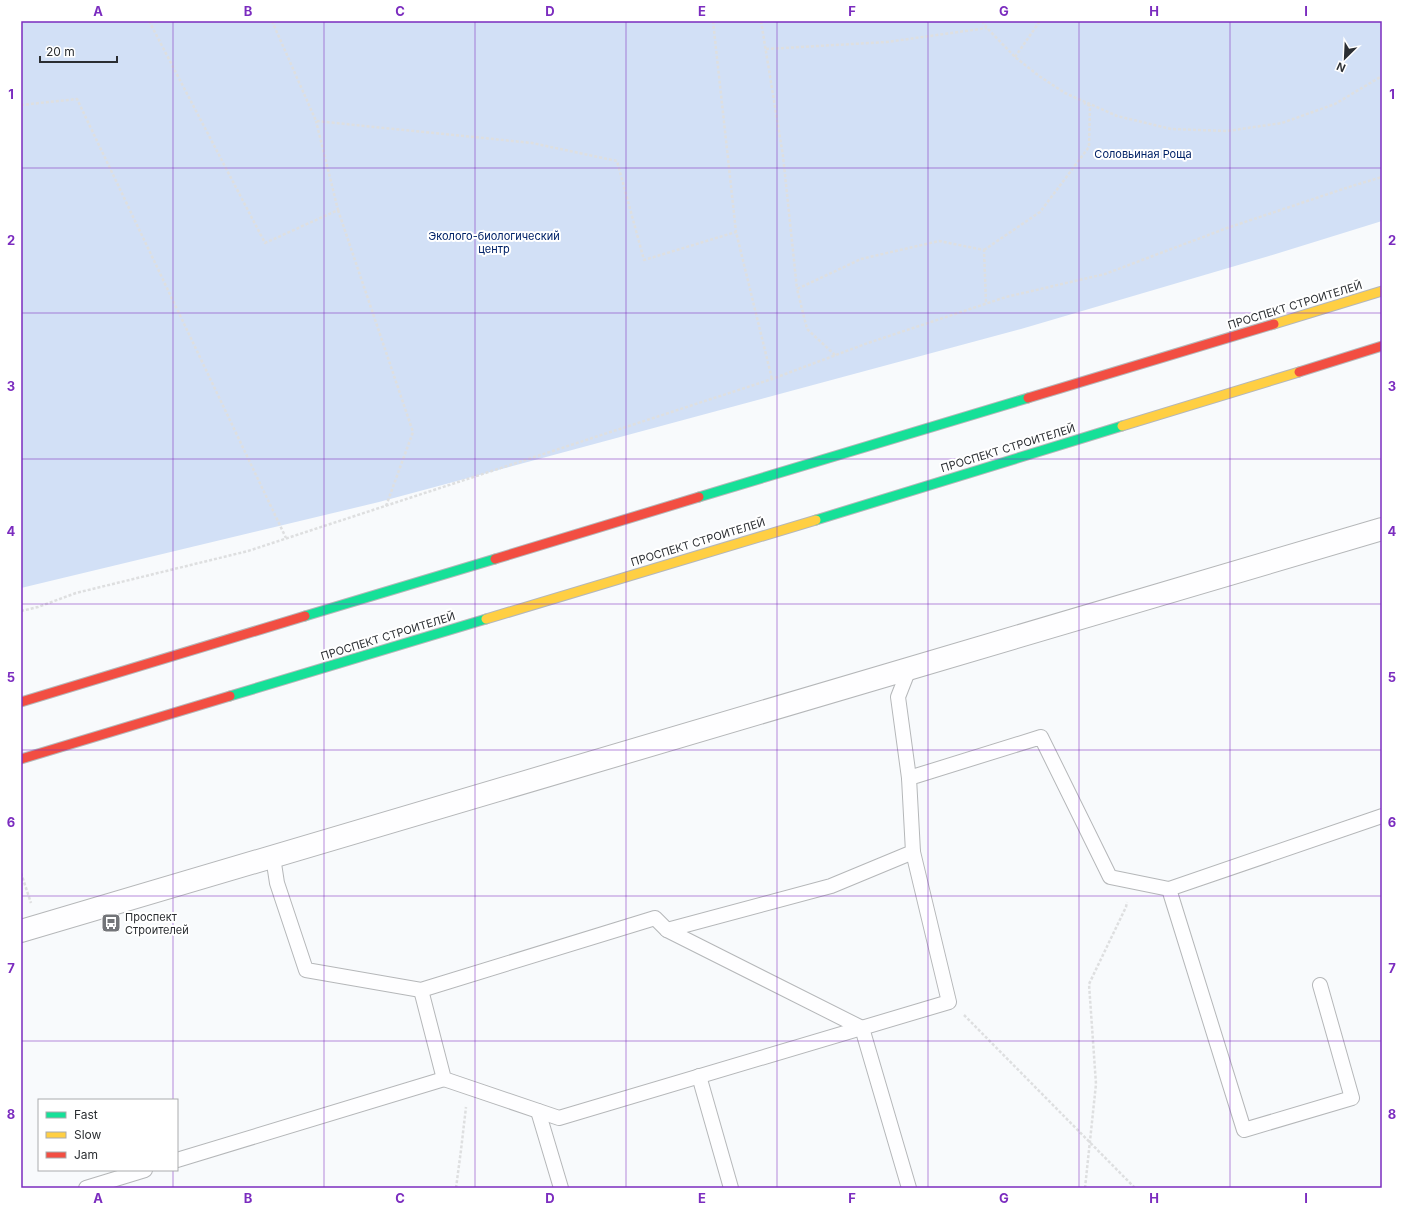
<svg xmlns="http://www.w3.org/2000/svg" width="1403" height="1209" viewBox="0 0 1403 1209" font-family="Inter,sans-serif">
  <rect width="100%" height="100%" fill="#f8fafc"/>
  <!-- green -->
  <path fill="#d2e0f6" d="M 21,21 L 1382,21 L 1382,221 L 1269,256 L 1021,329 L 379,502 L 21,588 Z"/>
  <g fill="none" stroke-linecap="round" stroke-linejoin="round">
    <!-- lane casing -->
    <g stroke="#b5b7b9" stroke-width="16">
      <g id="lane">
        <path d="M 909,669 L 898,697 L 909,778"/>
        <path d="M 273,857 L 277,883 L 306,970 L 421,990 L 655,918 L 667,930 L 831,886 L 913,852 L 909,778 L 1041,737 L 1110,877 L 1169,889 L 1244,1130 L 1352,1098 L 1320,985"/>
        <path d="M 1169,889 L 1382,816"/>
        <path d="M 667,930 L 862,1028 L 909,1188"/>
        <path d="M 421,990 L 444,1079 L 559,1118 L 949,1002 L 913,852"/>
        <path d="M 699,1076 L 731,1188"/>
        <path d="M 538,1111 L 561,1188"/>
        <path d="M 177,1160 L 444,1079"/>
        <path d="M 86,1188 L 145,1170"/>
      </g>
    </g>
    <!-- street casing -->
    <g stroke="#b5b7b9" stroke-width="24">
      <path id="street" d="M 21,931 L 1382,529"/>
    </g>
    <!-- fast casing -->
    <g stroke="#b5b7b9" stroke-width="11">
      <g id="fast">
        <path d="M 699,497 L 1028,398"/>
        <path d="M 816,520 L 1122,426"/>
        <path d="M 305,616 L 495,559"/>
        <path d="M 230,696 L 486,619"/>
      </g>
    </g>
    <!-- slow casing -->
    <g stroke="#b5b7b9" stroke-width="11">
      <g id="slow">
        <path d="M 1274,324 L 1382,291"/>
        <path d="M 1122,426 L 1299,372"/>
        <path d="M 486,619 L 816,520"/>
      </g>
    </g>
    <!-- jam casing -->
    <g stroke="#b5b7b9" stroke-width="11">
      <g id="jam">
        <path d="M 1299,372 L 1382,346"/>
        <path d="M 1028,398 L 1274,324"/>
        <path d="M 495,559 L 699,497"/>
        <path d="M 21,702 L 305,616"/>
        <path d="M 21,759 L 230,696"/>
      </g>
    </g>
    <!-- path -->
    <g stroke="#dedfe0" stroke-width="2.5" stroke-dasharray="3 2" stroke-linecap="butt">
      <path d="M 149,21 L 265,243 L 338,210 L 316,121"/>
      <path d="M 272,21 L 316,121 L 532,143 L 617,161 L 644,260 L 736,232"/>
      <path d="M 713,21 L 736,232 L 772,379"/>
      <path d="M 761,21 L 783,156 L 797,289"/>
      <path d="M 982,21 L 987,28 L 1015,57 L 1039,76 L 1065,93 L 1117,116 L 1171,129 L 1227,131 L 1282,123 L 1335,104 L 1382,76"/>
      <path d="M 766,49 L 887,42 L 987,28"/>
      <path d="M 1015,57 L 1040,21"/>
      <path d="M 21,105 L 77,99 L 286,538"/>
      <path d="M 338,210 L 413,432 L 386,506"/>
      <path d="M 984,250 L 1040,212 L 1089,147 L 1090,106 L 1084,103"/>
      <path d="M 835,355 L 807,329 L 797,289 L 861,259 L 939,241 L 984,250 L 986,303"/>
      <path d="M 21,611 L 38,607 L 76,593 L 248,551 L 772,379 L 868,343 L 1006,297 L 1105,274 L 1227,228 L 1352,186 L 1382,177"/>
      <path d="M 21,873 L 31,903"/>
      <path d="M 964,1015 L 1135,1188"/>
      <path d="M 456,1188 L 461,1150 L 466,1107"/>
      <path d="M 1085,1188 L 1096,1084 L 1089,984 L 1126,907 L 1127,902"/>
    </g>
    <!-- lane -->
    <use href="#lane" stroke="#fefeff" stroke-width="14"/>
    <!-- street -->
    <use href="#street" stroke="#fefeff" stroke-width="22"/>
    <!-- fast -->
    <use href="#fast" stroke="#16e098" stroke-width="9"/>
    <!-- slow -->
    <use href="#slow" stroke="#ffcf43" stroke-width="9"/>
    <!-- jam -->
    <use href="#jam" stroke="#f24e42" stroke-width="9"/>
  </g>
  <!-- grid -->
  <path fill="none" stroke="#7b2cbf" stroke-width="1" stroke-opacity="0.55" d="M 173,21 L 173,1100M 324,21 L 324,1188M 475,21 L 475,1188M 626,21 L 626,1188M 777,21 L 777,1188M 928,21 L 928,1188M 1079,21 L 1079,1188M 1230,21 L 1230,1188M 21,168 L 1382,168M 21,313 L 1382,313M 21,459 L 1382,459M 21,604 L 1382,604M 21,750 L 1382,750M 21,896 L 1382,896M 21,1041 L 1382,1041M 173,1170 L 173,1188"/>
  <!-- icons -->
  <defs>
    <g id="bus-square" transform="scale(1)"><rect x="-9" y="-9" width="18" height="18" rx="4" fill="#737579" stroke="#fff"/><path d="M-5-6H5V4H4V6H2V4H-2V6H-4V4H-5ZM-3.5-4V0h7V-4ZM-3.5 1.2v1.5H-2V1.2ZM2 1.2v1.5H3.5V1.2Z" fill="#fff"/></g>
  </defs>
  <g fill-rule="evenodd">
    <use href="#bus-square" x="111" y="923"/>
  </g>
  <g text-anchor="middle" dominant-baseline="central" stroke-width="4" stroke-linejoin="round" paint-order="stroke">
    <!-- park labels -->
    <g font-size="11" fill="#002267" stroke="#fff">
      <text x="1143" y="154">Соловьиная Роща</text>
      <text x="494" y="236">Эколого-биологический<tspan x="494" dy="13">центр</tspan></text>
    </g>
    <!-- street labels -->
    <g font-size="11" fill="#2b2e32" stroke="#fff">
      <text transform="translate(1295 305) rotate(-17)">ПРОСПЕКТ СТРОИТЕЛЕЙ</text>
      <text transform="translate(1008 448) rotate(-17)">ПРОСПЕКТ СТРОИТЕЛЕЙ</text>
      <text transform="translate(698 542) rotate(-17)">ПРОСПЕКТ СТРОИТЕЛЕЙ</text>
      <text transform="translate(388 636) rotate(-17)">ПРОСПЕКТ СТРОИТЕЛЕЙ</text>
    </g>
    <!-- poi labels -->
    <g font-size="11" fill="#2b2e32" stroke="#fff" text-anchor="start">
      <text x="125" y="917">Проспект<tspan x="125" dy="13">Строителей</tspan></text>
    </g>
  </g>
  <!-- border -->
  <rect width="1403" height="1209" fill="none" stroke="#ffffff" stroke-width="44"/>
  <!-- legend -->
  <rect x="38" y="1099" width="140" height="72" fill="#ffffff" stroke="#aaabad"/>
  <rect x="46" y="1112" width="20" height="6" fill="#16e098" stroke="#aaabad"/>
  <text x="74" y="1119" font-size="12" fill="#2b2e32">Fast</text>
  <rect x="46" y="1132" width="20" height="6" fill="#ffcf43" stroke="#aaabad"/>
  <text x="74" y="1139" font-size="12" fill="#2b2e32">Slow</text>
  <rect x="46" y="1152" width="20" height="6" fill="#f24e42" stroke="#aaabad"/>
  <text x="74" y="1159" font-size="12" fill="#2b2e32">Jam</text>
  <!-- north arrow -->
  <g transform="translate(1345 58) rotate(204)" stroke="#ffffff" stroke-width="3" paint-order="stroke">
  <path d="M0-3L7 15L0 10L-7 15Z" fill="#2b2e32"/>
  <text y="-6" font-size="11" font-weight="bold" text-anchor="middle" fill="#2b2e32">N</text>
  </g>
  <!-- scale -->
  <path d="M40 56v6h77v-6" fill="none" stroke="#2b2e32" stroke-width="2"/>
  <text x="46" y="56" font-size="12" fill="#2b2e32" stroke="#ffffff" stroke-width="3" paint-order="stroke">20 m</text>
  <rect x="22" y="22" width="1359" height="1165" fill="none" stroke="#7b2cbf" stroke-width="1.5"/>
  <g font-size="13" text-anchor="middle" font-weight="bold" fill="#7b2cbf">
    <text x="98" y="16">A</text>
    <text x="248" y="16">B</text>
    <text x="400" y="16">C</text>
    <text x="550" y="16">D</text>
    <text x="702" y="16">E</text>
    <text x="852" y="16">F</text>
    <text x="1004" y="16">G</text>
    <text x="1154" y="16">H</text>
    <text x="1306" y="16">I</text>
    <text x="11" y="99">1</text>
    <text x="1392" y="99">1</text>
    <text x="11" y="245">2</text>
    <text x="1392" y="245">2</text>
    <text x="11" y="391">3</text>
    <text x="1392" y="391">3</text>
    <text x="11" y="536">4</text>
    <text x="1392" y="536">4</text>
    <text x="11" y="682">5</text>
    <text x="1392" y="682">5</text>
    <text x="11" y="827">6</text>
    <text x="1392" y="827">6</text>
    <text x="11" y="973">7</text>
    <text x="1392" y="973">7</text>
    <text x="11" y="1119">8</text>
    <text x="1392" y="1119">8</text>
    <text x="98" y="1203">A</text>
    <text x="248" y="1203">B</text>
    <text x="400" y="1203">C</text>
    <text x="550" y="1203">D</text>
    <text x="702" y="1203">E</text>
    <text x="852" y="1203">F</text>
    <text x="1004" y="1203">G</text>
    <text x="1154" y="1203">H</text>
    <text x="1306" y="1203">I</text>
  </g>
</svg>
